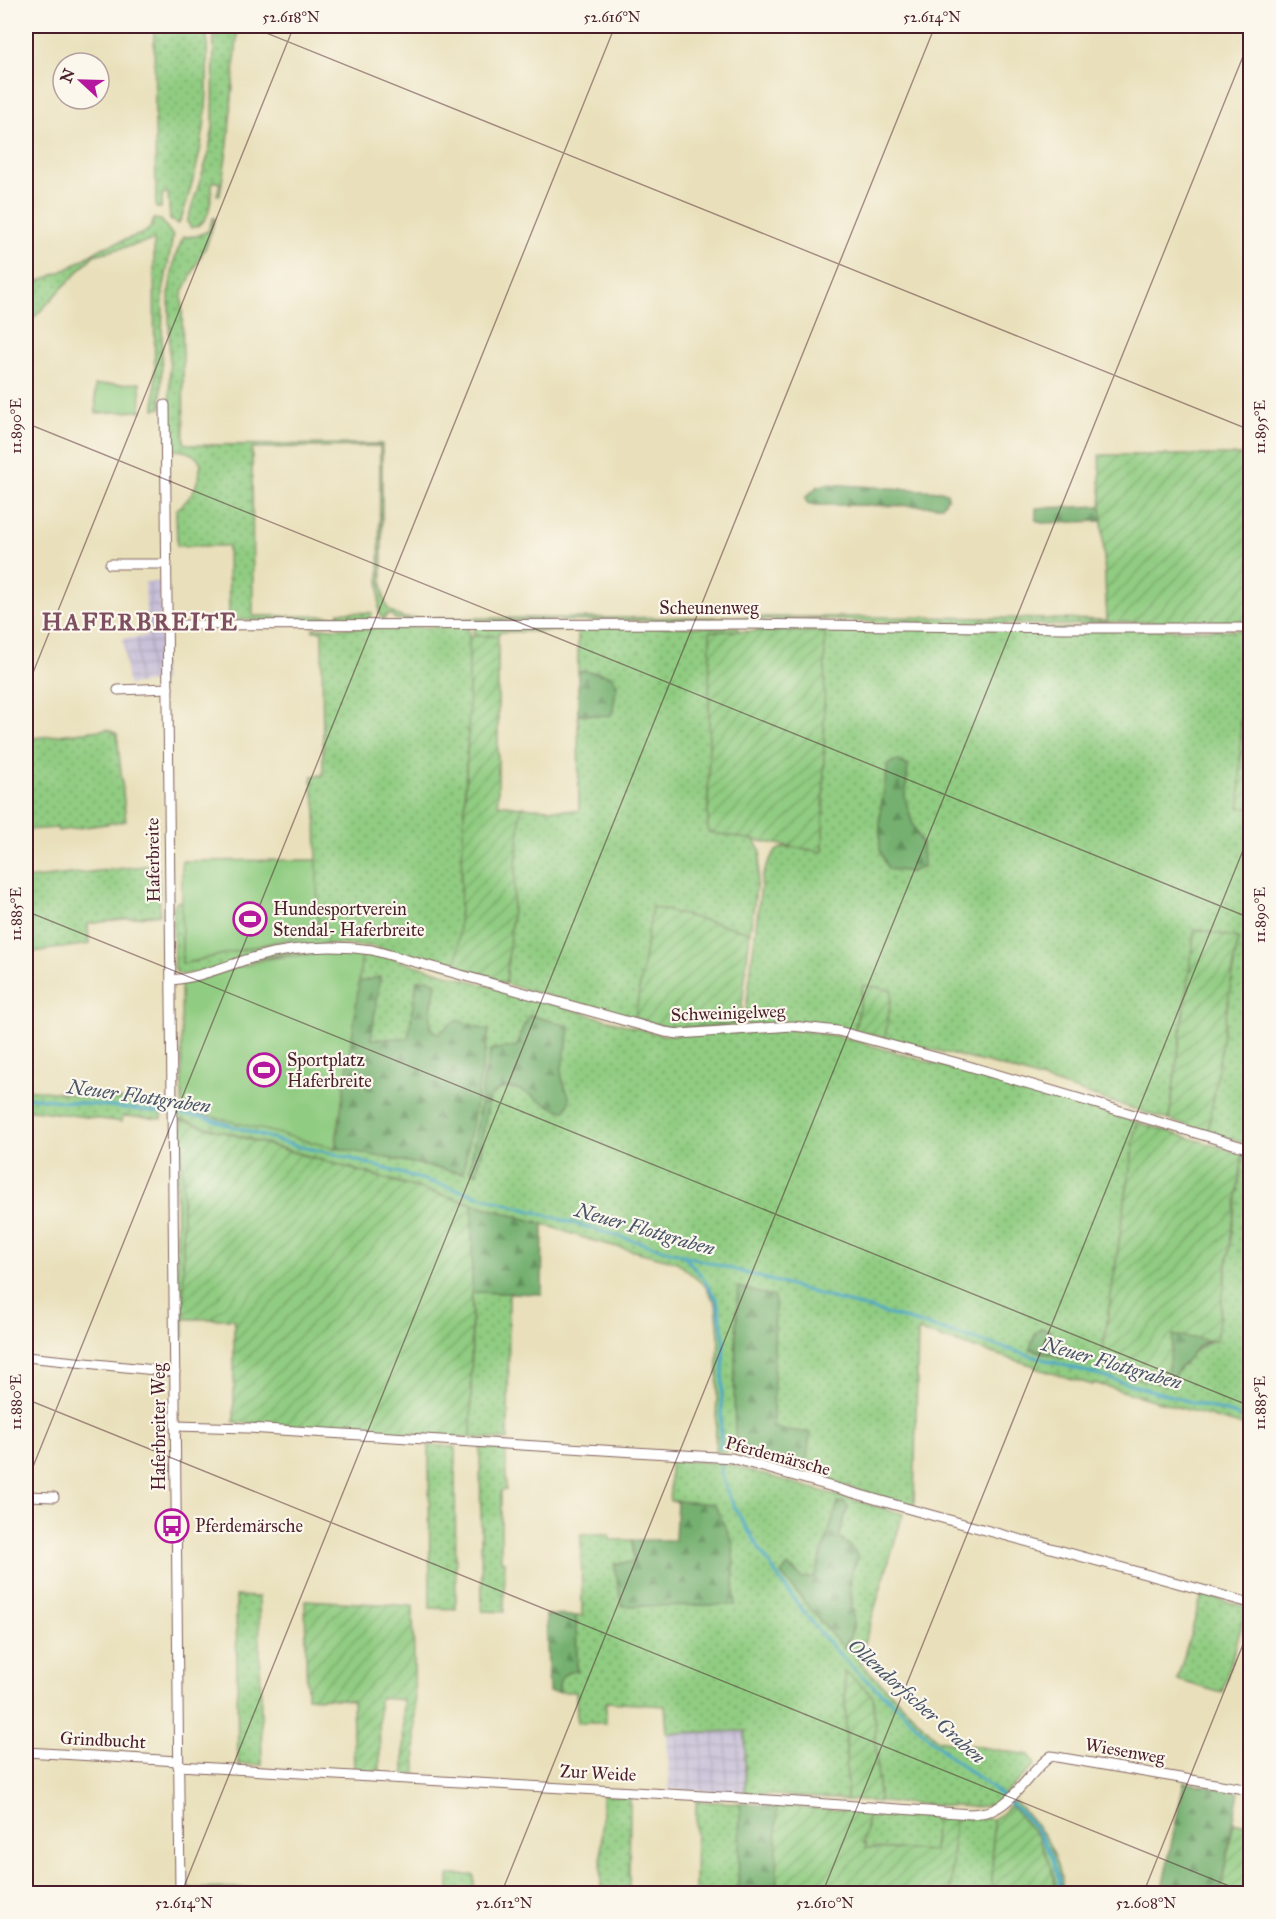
<svg xmlns="http://www.w3.org/2000/svg" width="1276" height="1919" viewBox="0 0 1276 1919" font-family="'IM FELL Great Primer',serif">
  <defs>
    <pattern id="industrial-grid" width="8" height="8" patternUnits="userSpaceOnUse" patternTransform="scale(1.5)"><rect width="8" height="8" fill="#c8bfd8"/><path d="M0 4h8M4 0v8" fill="none" stroke="#ada4ba"/></pattern>
    <pattern id="grass-dots" width="8" height="8" patternUnits="userSpaceOnUse" patternTransform="scale(1.5)"><rect width="8" height="8" fill="#90cc81"/><path d="M2 2h.1M6 6h.1" fill="none" stroke="#78a56a" stroke-width="1.8" stroke-linecap="round"/></pattern>
    <pattern id="forest-firs" width="22" height="20" patternUnits="userSpaceOnUse" patternTransform="scale(1.5)"><rect width="22" height="20" fill="#74b06f"/><path d="M5 1l3.5 6h-7zM16 11l3.5 6h-7z" fill="#618f5b"/></pattern>
    <pattern id="garden-furrows" width="10" height="10" patternUnits="userSpaceOnUse" patternTransform="scale(1.5)"><rect width="10" height="10" fill="#90cc81"/><path d="M-1 1l2-2M0 10L10 0M9 11l2-2" fill="none" stroke="#78a56a"/></pattern>
  </defs>
  <rect width="100%" height="100%" fill="#fbf7ec"/>
  <filter id="ink" filterUnits="userSpaceOnUse"><feTurbulence type="fractalNoise" baseFrequency=".0167" numOctaves="2"/><feDisplacementMap in="SourceGraphic" scale="12" xChannelSelector="R" yChannelSelector="G"/><feConvolveMatrix kernelMatrix="1 2 1 2 8 2 1 2 1" color-interpolation-filters="sRGB"/></filter>
  <filter id="wash" filterUnits="userSpaceOnUse"><feTurbulence type="fractalNoise" baseFrequency=".008" numOctaves="4" result="noise"/><feDisplacementMap in="SourceGraphic" scale="24" xChannelSelector="R" yChannelSelector="G"/><feGaussianBlur stdDeviation="1.35" result="paint"/><feColorMatrix in="noise" values="0 0 0 0 0 0 0 0 0 0 0 0 0 0 0 0 0 1.4 0 .05"/><feComposite in="paint" operator="in"/></filter>
  <g filter="url(#wash)">
    <rect width="100%" height="100%" fill="#e9e0bb"/>
    <!-- industrial -->
    <g fill="url(#industrial-grid)">
      <path d="M 145,582 L 160,582 L 163,681 L 128,685 L 123,639 L 147,636 Z"/>
      <path d="M 745,1731 L 745,1793 L 669,1789 L 667,1733 Z"/>
    </g>
    <!-- grass -->
    <g fill="url(#grass-dots)" stroke="#6d7656" stroke-width="1.5" fill-rule="evenodd">
      <path d="M 154,26 L 207,26 C 208,87 209,130 190,190 C 187,201 184,215 178,224 L 170,220 L 168,193 L 163,193 L 161,208 L 156,208 Z"/>
      <path d="M 214,26 L 238,26 L 228,144 L 220,195 L 217,195 L 220,183 L 213,181 C 210,199 213,224 191,228 L 187,222 L 208,156 L 213,127 Z"/>
      <path d="M 213,218 L 215,218 L 207,244 L 182,294 L 184,443 L 193,445 L 382,444 L 382,584 C 385,603 383,612 405,618 C 639,619 873,614 1107,620 L 1107,622 L 1068,625 L 869,622 L 795,618 L 793,620 L 563,621 L 555,619 L 554,621 L 410,621 L 395,619 L 392,615 L 386,615 L 384,619 L 382,619 L 379,613 L 380,446 L 252,448 L 253,616 L 338,616 L 339,612 L 372,613 L 370,619 L 269,621 L 229,619 L 228,546 L 177,546 L 176,510 C 194,496 198,485 201,463 C 194,452 183,450 171,450 L 170,443 L 169,290 L 175,257 L 182,240 L 184,237 L 197,236 L 208,231 Z"/>
      <path d="M 154,219 L 161,220 L 173,236 L 163,292 L 161,408 L 155,409 L 154,240 L 94,255 L 26,326 L 26,287 L 69,268 L 102,248 L 144,233 L 151,227 Z"/>
      <path d="M 467,627 L 469,630 L 469,712 L 465,794 L 506,983 L 521,807 L 579,811 L 578,714 L 608,716 L 612,713 L 617,684 L 611,676 L 597,672 L 578,672 L 578,632 L 572,631 L 575,627 L 738,627 L 739,631 L 710,632 L 708,831 L 754,840 L 761,852 L 750,932 L 652,907 L 693,1027 L 740,1023 L 737,1026 L 678,1032 L 370,946 L 324,944 L 200,972 L 183,975 L 176,972 L 174,966 L 173,908 L 176,902 L 182,901 L 182,964 L 287,939 L 318,936 L 316,806 L 312,789 L 312,776 L 323,775 L 322,631 L 313,631 L 313,628 Z"/>
      <path d="M 477,627 L 566,627 L 568,631 L 499,632 L 498,636 L 474,636 L 473,631 Z"/>
      <path d="M 759,627 L 1250,630 L 1250,710 L 1241,710 L 1240,808 L 1250,808 L 1250,1144 L 1208,1132 L 1237,938 L 1195,929 L 1169,1120 L 996,1065 L 885,1038 L 892,990 L 863,985 L 855,1030 L 804,1022 L 747,1025 L 745,1018 L 762,877 C 779,833 786,850 823,851 L 824,632 L 756,631 Z"/>
      <path d="M 108,729 L 117,734 L 126,821 L 58,831 L 57,828 L 26,830 L 26,739 Z"/>
      <path d="M 153,865 L 158,867 L 160,914 L 88,924 L 89,944 L 26,953 L 26,879 Z"/>
      <path d="M 298,951 L 366,951 L 661,1035 L 799,1030 L 842,1037 L 1137,1122 L 1100,1369 L 1166,1385 C 1179,1372 1197,1339 1216,1341 L 1243,1154 L 1250,1156 L 1250,1428 L 1094,1383 L 1093,1385 L 1035,1368 L 1035,1366 L 918,1331 L 914,1506 L 760,1462 L 730,1449 L 725,1453 L 715,1452 L 719,1336 L 716,1304 L 706,1287 L 677,1262 L 590,1240 L 543,1224 L 233,1134 L 176,1120 L 178,1107 L 182,1109 L 358,982 L 362,954 L 319,953 L 266,959 ZM 1049,1330 L 1063,1358 L 1030,1349 L 1036,1332 Z"/>
      <path d="M 26,1089 L 162,1104 L 162,1119 L 123,1116 L 122,1122 L 26,1109 Z"/>
      <path d="M 183,1127 L 184,1337 L 178,1337 L 176,1130 Z"/>
      <path d="M 472,1292 L 509,1293 L 508,1440 L 471,1438 Z"/>
      <path d="M 429,1445 L 455,1447 L 456,1609 L 430,1608 Z"/>
      <path d="M 480,1448 L 506,1450 L 506,1490 L 501,1491 L 501,1561 L 505,1562 L 504,1612 L 482,1611 Z"/>
      <path d="M 670,1460 L 723,1463 L 903,1514 L 859,1661 L 938,1740 L 1029,1755 L 1035,1763 L 1034,1766 L 993,1805 L 975,1807 L 879,1802 L 873,1696 L 845,1672 L 847,1800 L 745,1793 L 745,1731 L 667,1733 L 665,1706 L 606,1702 L 606,1723 L 577,1723 L 576,1692 L 559,1692 C 558,1676 563,1672 577,1671 L 576,1616 L 582,1616 L 581,1534 L 609,1534 L 610,1540 L 632,1540 L 634,1562 L 614,1564 L 734,1605 L 677,1501 L 670,1501 ZM 838,1503 L 848,1507 L 839,1536 L 857,1558 L 851,1574 L 851,1586 L 854,1626 L 845,1647 L 836,1640 L 792,1568 L 802,1578 L 814,1578 Z"/>
      <path d="M 1202,1595 L 1247,1607 L 1222,1693 L 1177,1680 Z"/>
      <path d="M 236,1596 L 259,1597 L 262,1765 L 238,1764 Z"/>
      <path d="M 602,1795 L 630,1797 L 629,1893 L 601,1893 Z"/>
      <path d="M 696,1801 L 740,1803 L 738,1893 L 695,1894 Z"/>
      <path d="M 1014,1801 C 1041,1828 1061,1853 1063,1893 L 1056,1893 L 1054,1877 L 1010,1805 Z"/>
      <path d="M 869,1812 L 935,1816 L 934,1851 L 865,1848 L 863,1844 Z"/>
      <path d="M 954,1817 L 993,1819 L 992,1893 L 951,1894 Z"/>
      <path d="M 449,1875 L 474,1875 L 474,1888 L 498,1888 L 498,1893 L 449,1893 Z"/>
      <path d="M 249,1888 L 249,1893 L 189,1893 L 188,1889 Z"/>
    </g>
    <!-- forest -->
    <g fill="url(#forest-firs)" stroke="#5f684d" stroke-width="1.5">
      <path d="M 826,484 L 941,491 L 947,493 L 948,497 L 942,506 L 815,505 L 807,503 L 805,498 L 817,487 Z"/>
      <path d="M 1102,506 L 1102,521 L 1042,523 L 1036,520 L 1036,508 Z"/>
      <path d="M 585,671 L 611,676 L 617,684 L 612,714 L 608,716 L 578,714 L 578,672 Z"/>
      <path d="M 897,760 L 908,766 L 905,798 L 913,825 L 922,844 L 923,867 L 911,872 L 888,869 L 880,850 L 880,813 L 888,764 Z"/>
      <path d="M 380,977 L 371,1039 L 408,1038 L 417,980 L 428,979 L 436,983 L 431,1012 L 431,1029 L 439,1034 L 450,1024 L 458,1020 L 489,1031 L 463,1173 L 335,1148 L 353,1030 L 358,982 Z"/>
      <path d="M 530,1015 L 569,1026 L 570,1030 C 568,1043 560,1065 562,1077 C 563,1090 577,1099 564,1111 C 548,1108 537,1097 522,1091 C 513,1087 498,1087 492,1095 C 484,1107 482,1155 477,1173 L 473,1173 L 470,1170 L 484,1079 L 491,1050 L 517,1046 L 523,1027 Z"/>
      <path d="M 472,1204 L 543,1224 L 542,1294 L 472,1292 Z"/>
      <path d="M 738,1287 L 775,1297 L 773,1428 L 810,1433 L 806,1471 C 779,1466 758,1455 735,1440 L 734,1391 Z"/>
      <path d="M 1042,1328 L 1049,1330 L 1063,1358 L 1030,1348 L 1036,1332 Z"/>
      <path d="M 1173,1335 L 1209,1340 L 1198,1346 L 1166,1385 Z"/>
      <path d="M 677,1501 L 714,1504 L 733,1543 L 735,1605 L 622,1606 L 614,1564 L 634,1562 L 632,1540 L 675,1540 Z"/>
      <path d="M 844,1502 L 848,1506 L 839,1536 C 844,1542 852,1547 856,1553 C 860,1559 852,1569 851,1575 C 846,1603 863,1619 844,1648 L 836,1640 L 781,1574 L 788,1566 L 802,1578 L 814,1578 L 838,1503 Z"/>
      <path d="M 546,1615 L 576,1616 L 577,1671 C 563,1672 558,1678 559,1692 L 549,1692 Z"/>
      <path d="M 1184,1782 L 1239,1792 L 1220,1893 L 1161,1894 Z"/>
      <path d="M 740,1803 L 777,1806 L 777,1893 L 738,1893 Z"/>
    </g>
    <!-- garden -->
    <g fill="url(#garden-furrows)" stroke="#6d7656" stroke-width="1.5">
      <path d="M 1099,455 L 1250,455 L 1250,622 L 1107,622 Z"/>
      <path d="M 710,631 L 825,632 L 823,852 L 708,832 Z"/>
      <path d="M 469,636 L 498,636 L 498,804 L 521,807 L 506,983 L 457,969 L 469,712 Z"/>
      <path d="M 1241,709 L 1250,710 L 1250,808 L 1240,808 Z"/>
      <path d="M 652,907 L 750,932 L 740,1023 L 693,1027 L 666,1027 L 635,1018 Z"/>
      <path d="M 1195,929 L 1238,938 L 1208,1132 L 1169,1120 Z"/>
      <path d="M 863,985 L 892,990 L 885,1038 L 855,1030 Z"/>
      <path d="M 182,1120 L 472,1204 L 471,1438 L 234,1422 L 234,1319 L 184,1319 Z"/>
      <path d="M 1137,1122 L 1243,1154 L 1216,1341 L 1173,1335 L 1166,1385 L 1100,1369 Z"/>
      <path d="M 305,1600 L 413,1606 L 416,1775 L 404,1774 L 403,1700 L 379,1698 L 380,1772 L 354,1771 L 352,1700 L 307,1697 Z"/>
      <path d="M 845,1671 L 873,1696 L 879,1802 L 847,1800 Z"/>
      <path d="M 1010,1805 L 1039,1838 L 1054,1877 L 1056,1893 L 992,1893 L 993,1819 L 1002,1814 Z"/>
      <path d="M 777,1806 L 869,1812 L 863,1843 L 866,1844 L 866,1848 L 934,1851 L 935,1816 L 954,1817 L 951,1893 L 777,1894 Z"/>
      <path d="M 1234,1822 L 1250,1826 L 1250,1893 L 1220,1893 Z"/>
    </g>
    <!-- pitch -->
    <g fill="#90cc81" stroke="#6d7656" stroke-width="1.5">
      <path d="M 140,383 L 141,411 L 96,413 L 95,385 Z"/>
      <path d="M 317,860 L 318,936 L 287,939 L 182,964 L 182,861 Z"/>
      <path d="M 319,953 L 362,954 L 353,1030 L 335,1148 L 182,1109 L 181,984 L 266,959 Z"/>
    </g>
    <g fill="none" stroke-linecap="round" stroke-linejoin="round">
      <!-- stream -->
      <g stroke="#48a7c7" stroke-width="3">
        <path d="M 26,1097 L 203,1117 L 296,1146 L 331,1153 L 1250,1419"/>
        <path d="M 685,1257 L 700,1274 L 717,1300 L 724,1338 L 720,1448"/>
        <path d="M 720,1464 C 724,1493 738,1514 753,1538 C 781,1584 812,1627 850,1665 C 865,1680 882,1692 898,1707 C 912,1720 926,1735 940,1748 C 993,1794 1051,1815 1061,1894"/>
      </g>
    </g>
  </g>
  <g filter="url(#ink)">
    <g fill="none" stroke-linecap="round" stroke-linejoin="round">
      <!-- minor casing -->
      <g stroke="#82635d" stroke-width="11">
        <g id="minor">
          <path d="M 165,405 L 180,1894"/>
          <path d="M 110,564 L 167,564"/>
          <path d="M 168,625 L 741,624 L 1066,628 L 1250,628"/>
          <path d="M 118,690 L 168,688"/>
          <path d="M 171,980 C 199,978 225,966 252,958 C 292,947 331,944 372,950 L 665,1032 L 679,1034 L 792,1026 L 838,1031 L 965,1065 L 1250,1149"/>
          <path d="M 26,1357 L 175,1372"/>
          <path d="M 175,1426 L 248,1428 L 732,1458 L 913,1510 L 1250,1603"/>
          <path d="M 26,1496 L 54,1497"/>
          <path d="M 1249,1689 L 1250,1690"/>
          <path d="M 26,1752 L 178,1761"/>
          <path d="M 178,1766 L 739,1798 L 971,1814 C 979,1813 988,1813 995,1809 C 1016,1799 1031,1770 1051,1756 L 1250,1790"/>
        </g>
      </g>
      <!-- minor -->
      <use href="#minor" stroke="#fff" stroke-width="9"/>
    </g>
  </g>
  <!-- ticks -->
  <path fill="none" stroke="#4a1f2b" stroke-width="1.5" stroke-opacity="0.45" d="M 249,26 L 1250,430M 26,423 L 1250,918M 26,690 L 294,26M 26,911 L 1250,1406M 26,1399 L 1249,1894M 26,1484 L 615,26M 26,1887 L 41,1894M 181,1894 L 935,26M 501,1894 L 1250,39M 822,1894 L 1250,833M 1143,1894 L 1250,1627"/>
  <!-- icons -->
  <defs>
    <g id="stadium-ring" transform="scale(1.725)"><circle r="9.5" fill="#fbf7ec" stroke="#b5179e" stroke-width="1.5"/><path d="M0-5a6.5 5 0 1 0 0 10a6.5 5 0 1 0 0-10ZM-3.5-1.8h7v3.6h-7Z" fill="#b5179e"/></g>
    <g id="bus-ring" transform="scale(1.725)"><circle r="9.5" fill="#fbf7ec" stroke="#b5179e" stroke-width="1.5"/><path d="M-5-6H5V4H4V6H2V4H-2V6H-4V4H-5ZM-3.5-4V0h7V-4ZM-3.5 1.2v1.5H-2V1.2ZM2 1.2v1.5H3.5V1.2Z" fill="#b5179e"/></g>
  </defs>
  <g fill-rule="evenodd">
    <use href="#stadium-ring" x="250" y="919"/>
    <use href="#stadium-ring" x="264" y="1070"/>
    <use href="#bus-ring" x="172" y="1526"/>
  </g>
  <g text-anchor="middle" dominant-baseline="central" stroke-width="4.5" stroke-linejoin="round" paint-order="stroke">
    <!-- street labels -->
    <g font-size="18" fill="#4a1f2b" stroke="#fbf7ec">
      <text x="709" y="608">Scheunenweg</text>
      <text transform="translate(153 860) rotate(-91)">Haferbreite</text>
      <text transform="translate(728 1013) rotate(-2)">Schweinigelweg</text>
      <text transform="translate(159 1427) rotate(-90)">Haferbreiter Weg</text>
      <text transform="translate(778 1456) rotate(15)">Pferdemärsche</text>
      <text transform="translate(103 1740) rotate(3)">Grindbucht</text>
      <text transform="translate(1125 1751) rotate(10)">Wiesenweg</text>
      <text transform="translate(598 1773) rotate(3)">Zur Weide</text>
    </g>
    <!-- poi labels -->
    <g font-size="18" fill="#4a1f2b" stroke="#fbf7ec" text-anchor="start">
      <text x="273" y="909">Hundesportverein<tspan x="273" dy="21">Stendal- Haferbreite</tspan></text>
      <text x="287" y="1060">Sportplatz<tspan x="287" dy="21">Haferbreite</tspan></text>
      <text x="195" y="1526">Pferdemärsche</text>
    </g>
    <!-- water labels -->
    <g font-size="20" font-style="italic" fill="#495569" stroke="#fbf7ec">
      <text transform="translate(139 1096) rotate(8)">Neuer Flottgraben</text>
      <text transform="translate(645 1229) rotate(16)">Neuer Flottgraben</text>
      <text transform="translate(1112 1363) rotate(16)">Neuer Flottgraben</text>
      <text transform="translate(917 1701) rotate(42)">Ollendorfscher Graben</text>
    </g>
    <!-- district labels -->
    <g font-size="24" font-weight="bold" letter-spacing="1.5" fill="#7d4e60" stroke="#fbf7ec">
      <text x="140" y="622">HAFERBREITE</text>
    </g>
  </g>
  <!-- margin -->
  <rect width="1276" height="1919" fill="none" stroke="#fbf7ec" stroke-width="66"/>
  <!-- north arrow -->
  <g transform="translate(81 81) rotate(292)"><circle r="28" fill="#fbf7ec" stroke="#b4a19f" stroke-width="1.5"/>
  <path d="M0-4.5L10 22L0 15L-10 22Z" fill="#b5179e"/>
  <text y="-9" font-size="16" font-weight="bold" text-anchor="middle" fill="#4a1f2b">N</text>
  </g>
  <rect x="33" y="33" width="1210" height="1853" fill="none" stroke="#4a1f2b" stroke-width="2"/>
  <g font-size="15" text-anchor="middle" fill="#4a1f2b">
    <text x="291" y="22">52.618°N</text>
    <text x="612" y="22">52.616°N</text>
    <text x="932" y="22">52.614°N</text>
    <text transform="translate(16 426) rotate(-90)" y="5">11.890°E</text>
    <text transform="translate(1260 427) rotate(-90)" y="5">11.895°E</text>
    <text transform="translate(16 914) rotate(-90)" y="5">11.885°E</text>
    <text transform="translate(1260 915) rotate(-90)" y="5">11.890°E</text>
    <text transform="translate(16 1402) rotate(-90)" y="5">11.880°E</text>
    <text transform="translate(1260 1403) rotate(-90)" y="5">11.885°E</text>
    <text x="184" y="1908">52.614°N</text>
    <text x="504" y="1908">52.612°N</text>
    <text x="825" y="1908">52.610°N</text>
    <text x="1146" y="1908">52.608°N</text>
  </g>
</svg>
